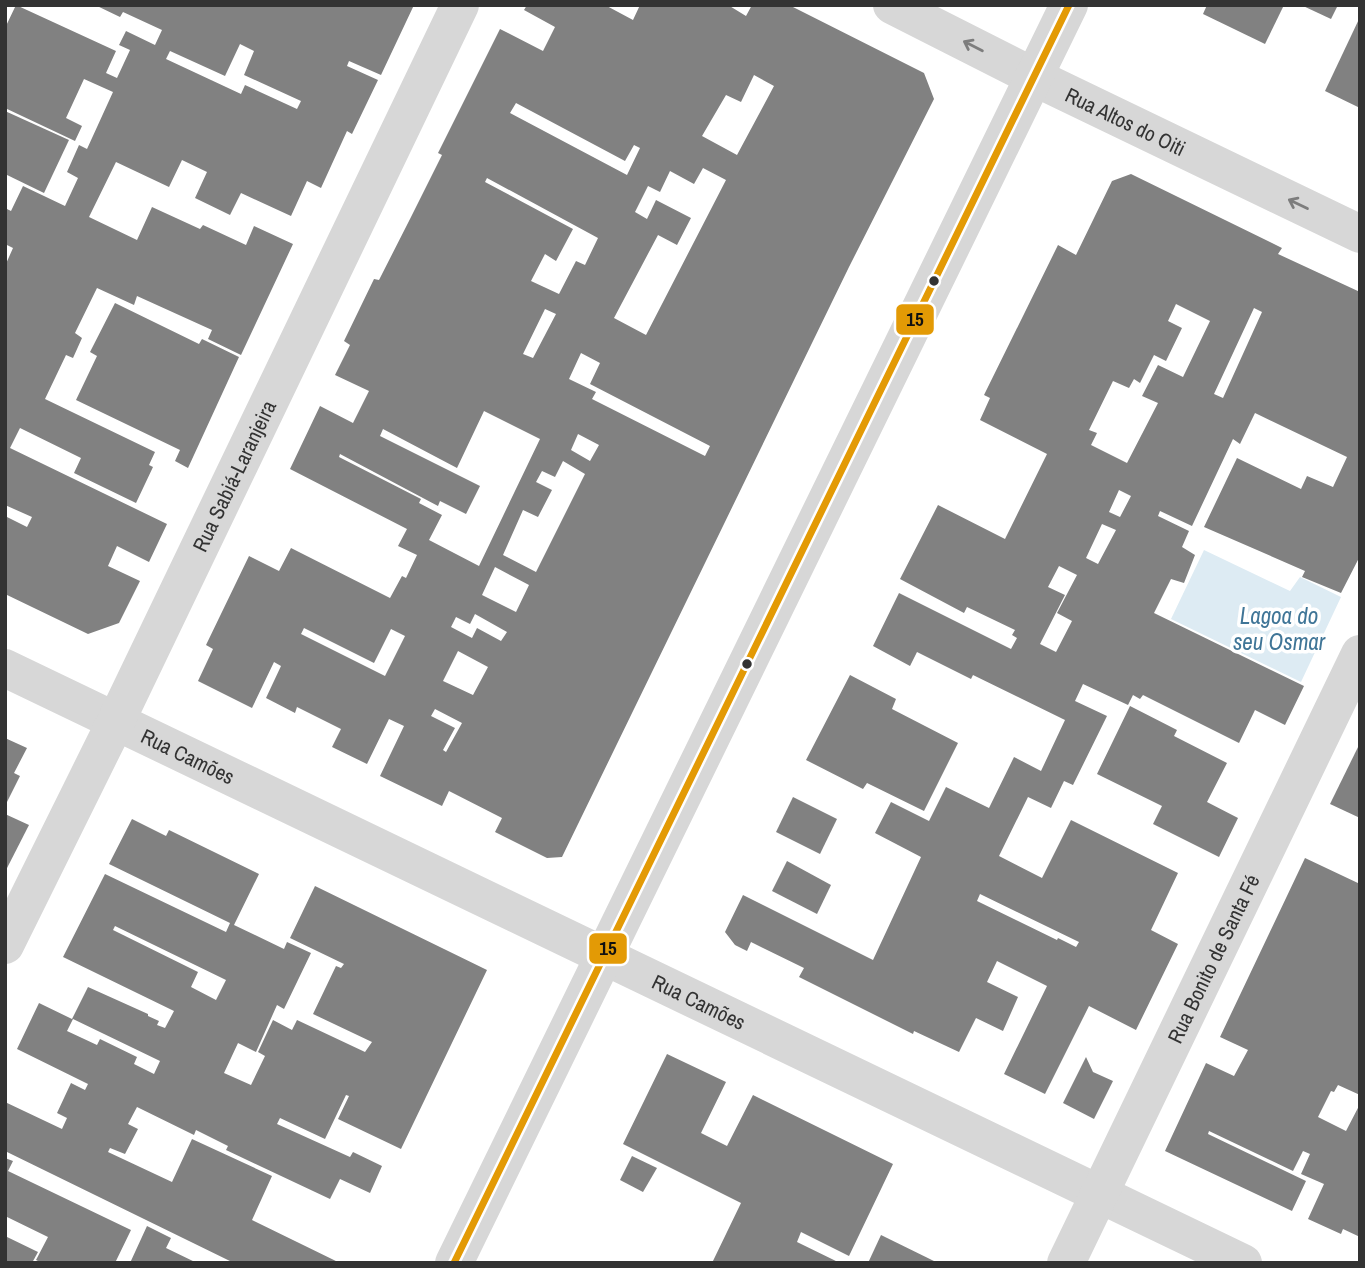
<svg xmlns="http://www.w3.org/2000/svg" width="1365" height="1268" viewBox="0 0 1365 1268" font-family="'Archivo Narrow',sans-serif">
  <rect width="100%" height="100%" fill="#fff"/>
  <!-- water -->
  <path fill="#ddebf3" d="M 1204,550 L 1290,591 L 1300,577 L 1341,597 L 1301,682 L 1171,619 Z"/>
  <!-- building -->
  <g fill="#818181" fill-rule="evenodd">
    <path d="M 16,5 L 116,51 L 106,73 L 117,78 L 130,50 L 119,45 L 126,31 L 155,45 L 162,30 L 123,12 L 120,17 L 95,5 L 414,5 L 381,75 L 349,61 L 347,66 L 378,80 L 352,134 L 347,131 L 321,188 L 307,181 L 291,216 L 241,193 L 230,215 L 195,198 L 207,172 L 182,160 L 169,187 L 116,162 L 89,217 L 137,240 L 152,207 L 200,229 L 203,225 L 246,245 L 254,226 L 293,244 L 241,355 L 208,339 L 212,330 L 137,296 L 134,305 L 97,288 L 75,333 L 82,338 L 73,358 L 66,355 L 45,399 L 155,452 L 149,465 L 153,467 L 136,503 L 74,473 L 81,458 L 20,428 L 10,448 L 167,524 L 149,562 L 117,546 L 108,566 L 140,581 L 119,623 L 88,634 L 5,594 L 5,516 L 27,527 L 32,517 L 5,505 L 5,266 L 13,248 L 5,244 L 5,208 L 11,211 L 23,186 L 65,206 L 78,178 L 67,172 L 79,145 L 87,149 L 113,92 L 84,79 L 66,118 L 82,126 L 75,141 L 5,108 L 5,28 ZM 240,44 L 254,51 L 244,75 L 301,101 L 297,109 L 245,85 L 241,94 L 166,59 L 170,51 L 225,76 Z"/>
    <path d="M 527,5 L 605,5 L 633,20 L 640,5 L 728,5 L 746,16 L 752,5 L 789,5 L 924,73 L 934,99 L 849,267 L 562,857 L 547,858 L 495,832 L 502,818 L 449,791 L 442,806 L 380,776 L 404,726 L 389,719 L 367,764 L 332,747 L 341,729 L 297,707 L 295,713 L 266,698 L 281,666 L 274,662 L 252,708 L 198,681 L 213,649 L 206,645 L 249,556 L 279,571 L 291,548 L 390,598 L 402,576 L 406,578 L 417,555 L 398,546 L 407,529 L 290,469 L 320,406 L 353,423 L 369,391 L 335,375 L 350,345 L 344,341 L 374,279 L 379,280 L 410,219 L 442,155 L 438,153 L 500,29 L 543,51 L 555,27 L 524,10 ZM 754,75 L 774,86 L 737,155 L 702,136 L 726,95 L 741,102 ZM 516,103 L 625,161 L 634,145 L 640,148 L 627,175 L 510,113 ZM 703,168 L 726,180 L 646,335 L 614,318 L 658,235 L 677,245 L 691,218 L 656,200 L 647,219 L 635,212 L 648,186 L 660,192 L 670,171 L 694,184 ZM 487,178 L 598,238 L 585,265 L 576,261 L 559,294 L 531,281 L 545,254 L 556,261 L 573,229 L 485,182 ZM 545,309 L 556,314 L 533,358 L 523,354 ZM 581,353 L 600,363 L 590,384 L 710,446 L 705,456 L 592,399 L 596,392 L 569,379 ZM 484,411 L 540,439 L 479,566 L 429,540 L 442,515 L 419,503 L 421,499 L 339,457 L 340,454 L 438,506 L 440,501 L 466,514 L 480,486 L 380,436 L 383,429 L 457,468 ZM 578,434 L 599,445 L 590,461 L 571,450 ZM 563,461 L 585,474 L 536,572 L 503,555 L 523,510 L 538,517 L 552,490 L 536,482 L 542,471 L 555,477 ZM 495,567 L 529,585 L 516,612 L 482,595 ZM 475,614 L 507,632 L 501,641 L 477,628 L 472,638 L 451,627 L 456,617 L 470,624 ZM 304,628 L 374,663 L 391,629 L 405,636 L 385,676 L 301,634 ZM 458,651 L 488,667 L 473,695 L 443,681 ZM 435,709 L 462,723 L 446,752 L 443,750 L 455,728 L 431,716 Z"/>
    <path d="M 1207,5 L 1284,5 L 1265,44 L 1203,14 Z"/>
    <path d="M 1301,5 L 1338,5 L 1331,19 Z"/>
    <path d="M 1360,17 L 1360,108 L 1325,91 Z"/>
    <path d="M 5,111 L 69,140 L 44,193 L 5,174 Z"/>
    <path d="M 1131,174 L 1282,248 L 1278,254 L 1360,292 L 1360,556 L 1341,593 L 1302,577 L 1305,571 L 1204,527 L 1237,458 L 1301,489 L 1307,476 L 1333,487 L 1347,457 L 1255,413 L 1240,444 L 1233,439 L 1192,526 L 1160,511 L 1158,516 L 1189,531 L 1182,547 L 1195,555 L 1184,583 L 1171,579 L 1154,613 L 1304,686 L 1285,725 L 1255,710 L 1239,743 L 1143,695 L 1140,699 L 1133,695 L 1128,705 L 1083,684 L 1075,701 L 1107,716 L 1073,785 L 1064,781 L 1051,808 L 1028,797 L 999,856 L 1042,878 L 1071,820 L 1178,873 L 1151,930 L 1178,944 L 1136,1030 L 1089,1006 L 1045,1094 L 1004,1074 L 1047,986 L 997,961 L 987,982 L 1018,997 L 1003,1031 L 976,1018 L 959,1052 L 914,1031 L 913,1034 L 799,977 L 804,968 L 751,942 L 747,951 L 735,945 L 725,932 L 743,895 L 873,960 L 921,857 L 875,833 L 891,802 L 929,821 L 946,787 L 989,808 L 1014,757 L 1041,771 L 1065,720 L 973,675 L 971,679 L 917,652 L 910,666 L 873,646 L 899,593 L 1011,649 L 1017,638 L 1012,635 L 1015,630 L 967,607 L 964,613 L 900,579 L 938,505 L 1005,539 L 1047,454 L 980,420 L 990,398 L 984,395 L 1058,245 L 1076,255 L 1112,181 ZM 1176,304 L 1210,321 L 1183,377 L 1158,365 L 1142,396 L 1158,403 L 1127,463 L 1091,445 L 1097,433 L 1089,430 L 1113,381 L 1129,388 L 1134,379 L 1140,383 L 1154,355 L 1166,361 L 1182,328 L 1168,321 ZM 1254,308 L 1262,312 L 1223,398 L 1214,394 ZM 1119,490 L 1131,496 L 1120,517 L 1109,512 ZM 1102,524 L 1116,530 L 1098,564 L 1086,558 ZM 1059,566 L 1077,575 L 1057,613 L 1072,621 L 1056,652 L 1040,644 L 1065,595 L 1048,587 ZM 980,894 L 1079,942 L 1076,947 L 1058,938 L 1057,940 L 977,901 Z"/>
    <path d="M 115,303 L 199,344 L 202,339 L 239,357 L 188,468 L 175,461 L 180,450 L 76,400 L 97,356 L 90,352 Z"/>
    <path d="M 850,675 L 896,699 L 892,709 L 958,743 L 924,811 L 867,783 L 863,789 L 806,760 Z"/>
    <path d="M 1130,706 L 1177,730 L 1174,736 L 1227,763 L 1207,802 L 1238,818 L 1219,857 L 1153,824 L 1162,806 L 1097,774 Z"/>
    <path d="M 5,738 L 27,748 L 14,773 L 20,776 L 5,806 Z"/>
    <path d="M 1360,743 L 1360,818 L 1330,804 Z"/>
    <path d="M 793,797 L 837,819 L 820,854 L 776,832 Z"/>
    <path d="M 5,814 L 29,825 L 5,872 Z"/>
    <path d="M 132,819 L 166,836 L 169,830 L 259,874 L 234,925 L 284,949 L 287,942 L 311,953 L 284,1009 L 277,1005 L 256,1052 L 238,1043 L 224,1073 L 251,1085 L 265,1056 L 258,1052 L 273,1020 L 292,1030 L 297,1020 L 365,1052 L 372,1042 L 313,1014 L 336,966 L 341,968 L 344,964 L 290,938 L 315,886 L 487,970 L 401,1149 L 338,1119 L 349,1096 L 346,1095 L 325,1139 L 280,1118 L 277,1124 L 350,1157 L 353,1152 L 382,1166 L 370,1193 L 340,1179 L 330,1199 L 226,1150 L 228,1146 L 196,1130 L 194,1135 L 137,1107 L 128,1124 L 138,1129 L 125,1154 L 110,1148 L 108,1152 L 172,1182 L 192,1139 L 272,1176 L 252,1220 L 340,1263 L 234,1263 L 5,1151 L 5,1102 L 62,1129 L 67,1118 L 57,1113 L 71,1083 L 85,1090 L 88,1084 L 17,1049 L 39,1003 L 72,1019 L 88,987 L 148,1014 L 148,1016 L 159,1021 L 157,1025 L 165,1028 L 174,1011 L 63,957 L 105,874 L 226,932 L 230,923 L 109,864 ZM 115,926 L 226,980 L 216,1000 L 191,987 L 198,972 L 113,930 ZM 73,1019 L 160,1061 L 154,1074 L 134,1064 L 137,1057 L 100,1039 L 97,1045 L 67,1031 Z"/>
    <path d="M 1305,858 L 1360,884 L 1360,1095 L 1338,1085 L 1334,1092 L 1331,1091 L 1318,1117 L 1346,1131 L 1360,1104 L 1360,1237 L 1343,1229 L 1341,1234 L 1308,1219 L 1324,1184 L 1301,1174 L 1310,1154 L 1303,1151 L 1293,1171 L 1209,1131 L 1208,1134 L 1306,1181 L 1292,1211 L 1165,1151 L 1206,1063 L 1234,1076 L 1248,1050 L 1220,1037 Z"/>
    <path d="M 787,861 L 831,885 L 817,914 L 772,891 Z"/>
    <path d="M 667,1054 L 726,1082 L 701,1133 L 727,1146 L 753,1095 L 893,1164 L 849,1256 L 801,1232 L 797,1242 L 840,1263 L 712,1263 L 741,1203 L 623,1144 Z"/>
    <path d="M 1086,1057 L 1093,1072 L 1113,1081 L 1094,1119 L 1063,1103 Z"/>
    <path d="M 632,1156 L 657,1168 L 643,1192 L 620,1180 Z"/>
    <path d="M 5,1158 L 13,1161 L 8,1171 L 131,1230 L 115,1263 L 42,1263 L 36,1260 L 48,1237 L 5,1216 Z"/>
    <path d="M 147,1226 L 171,1238 L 166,1248 L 197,1263 L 130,1263 Z"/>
    <path d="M 881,1235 L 938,1263 L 868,1263 Z"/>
    <path d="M 5,1236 L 38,1252 L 32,1263 L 5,1263 Z"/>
  </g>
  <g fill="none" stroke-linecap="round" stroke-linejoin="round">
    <!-- minor -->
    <g stroke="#d7d7d7" stroke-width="38">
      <path id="s1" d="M 892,5 L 1034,77 L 1360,234"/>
      <path id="s2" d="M 5,668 L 1243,1263"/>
      <path id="s3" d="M 5,945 L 116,721 L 460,5"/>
      <path d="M 454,1263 L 1069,5"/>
      <path id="s4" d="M 1066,1263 L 1360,654"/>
    </g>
    <!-- bus-1 casing -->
    <g stroke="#fff" stroke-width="12">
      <path id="bus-1" d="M 454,1263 L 1069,5"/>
    </g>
    <!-- bus-1 -->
    <use href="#bus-1" stroke="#e39a05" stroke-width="7"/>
  </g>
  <!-- one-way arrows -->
  <defs><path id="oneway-shaft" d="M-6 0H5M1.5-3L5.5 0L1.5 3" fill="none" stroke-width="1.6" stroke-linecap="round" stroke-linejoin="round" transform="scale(1.75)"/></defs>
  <g stroke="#7d7d7d">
    <use href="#oneway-shaft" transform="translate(973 46) rotate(-153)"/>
    <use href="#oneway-shaft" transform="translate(1298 204) rotate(-154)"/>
  </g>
  <!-- markers -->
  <g fill="#333" stroke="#fff" stroke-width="2.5">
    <circle cx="934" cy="281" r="6"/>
    <circle cx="747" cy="664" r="6"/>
  </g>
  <g text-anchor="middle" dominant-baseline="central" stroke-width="7" stroke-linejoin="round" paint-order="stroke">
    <!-- street labels -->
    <g font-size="21" fill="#333" stroke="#fff">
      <text stroke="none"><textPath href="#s1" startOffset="261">Rua Altos do Oiti</textPath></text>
      <text stroke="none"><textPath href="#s3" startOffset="522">Rua Sabiá-Laranjeira</textPath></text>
      <text stroke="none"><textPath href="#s2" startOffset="203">Rua Camões</textPath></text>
      <text stroke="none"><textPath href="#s4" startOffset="338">Rua Bonito de Santa Fé</textPath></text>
      <text stroke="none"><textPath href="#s2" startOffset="770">Rua Camões</textPath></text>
    </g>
    <!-- water labels -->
    <g font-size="23" font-style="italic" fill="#3f7597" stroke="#fff">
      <text x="1279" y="615">Lagoa do<tspan x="1279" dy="26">seu Osmar</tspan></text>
    </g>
  </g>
  <g stroke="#fff" stroke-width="2.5">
    <rect x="895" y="303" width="40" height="33" rx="7" fill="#e39a05"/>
    <rect x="588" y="932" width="40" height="33" rx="7" fill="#e39a05"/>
  </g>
  <g font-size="19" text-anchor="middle" font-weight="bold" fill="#111">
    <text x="915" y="326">15</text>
    <text x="608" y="955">15</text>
  </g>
  <!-- border -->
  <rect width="1365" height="1268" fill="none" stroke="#333333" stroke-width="14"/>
</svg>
